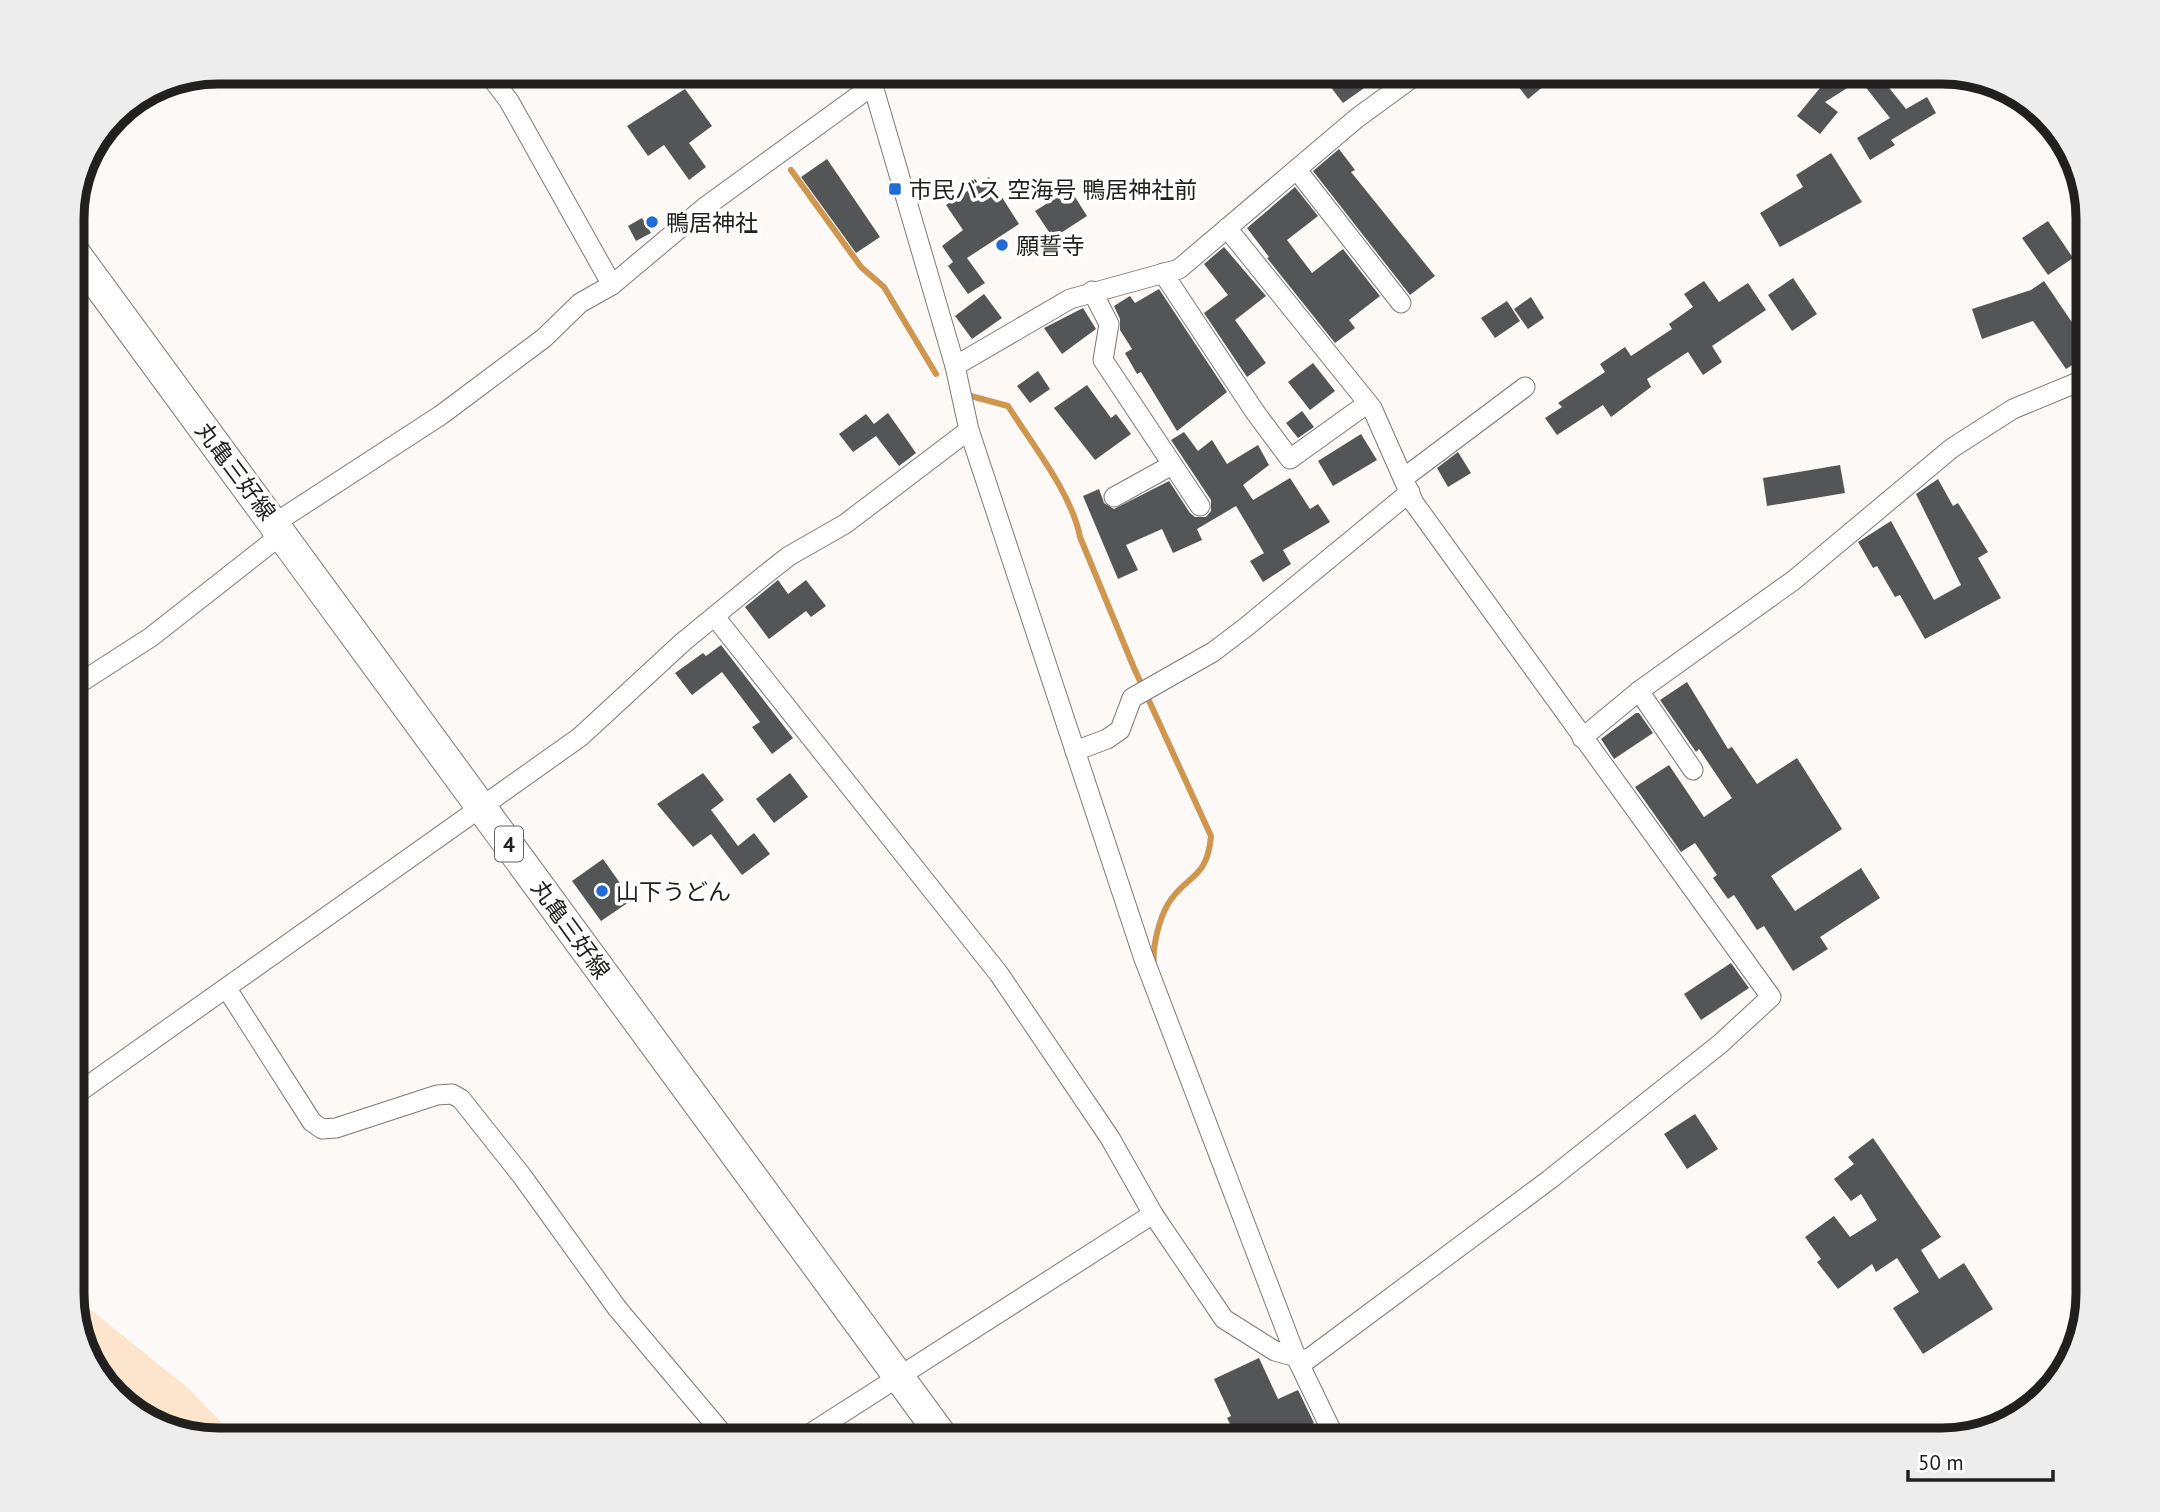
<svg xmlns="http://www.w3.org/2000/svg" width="2160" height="1512" viewBox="0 0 2160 1512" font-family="'PT Sans','Noto Sans JP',sans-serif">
  <rect width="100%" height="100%" fill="#fcf9f7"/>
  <!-- green -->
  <path fill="#fce5cc" d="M 72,1301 L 81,1302 L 189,1389 L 238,1440 L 218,1440 L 137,1415 L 91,1367 Z"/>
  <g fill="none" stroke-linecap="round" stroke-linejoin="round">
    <!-- stream -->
    <g stroke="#cf964f" stroke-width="6">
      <path d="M 791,170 L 861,267 L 884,287 L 936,374"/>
      <path d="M 967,395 L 1008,406 C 1032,444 1072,494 1080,537 L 1134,668 L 1211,836 C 1207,881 1186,874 1168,904 C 1159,919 1152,948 1154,964"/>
    </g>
  </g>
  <!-- building -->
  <g fill="#535557">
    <path d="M 1339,72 L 1356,72 L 1367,86 L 1343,103 L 1326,81 Z"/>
    <path d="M 1507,72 L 1543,72 L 1550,81 L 1528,99 Z"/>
    <path d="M 1836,72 L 1910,72 L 1886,84 L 1906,109 L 1927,97 L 1936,113 L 1891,140 L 1895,145 L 1870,160 L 1857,138 L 1890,118 L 1860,80 L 1825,102 L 1838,112 L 1820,134 L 1797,116 L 1820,88 L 1817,84 Z"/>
    <path d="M 685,89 L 712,126 L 689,143 L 706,167 L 689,180 L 664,145 L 648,156 L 627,126 Z"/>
    <path d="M 1339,149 L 1355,170 L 1351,172 L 1435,276 L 1410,295 L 1313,171 Z"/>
    <path d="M 1831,153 L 1862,202 L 1780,247 L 1760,213 L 1803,187 L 1796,175 Z"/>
    <path d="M 827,159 L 880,237 L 856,253 L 801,177 Z"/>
    <path d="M 989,177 L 1019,224 L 967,258 L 985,283 L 968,294 L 948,266 L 953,262 L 942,246 L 963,230 L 946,205 Z"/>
    <path d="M 1295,187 L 1318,216 L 1287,240 L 1312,273 L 1343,249 L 1380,296 L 1349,320 L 1355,328 L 1335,343 L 1267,258 L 1269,257 L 1247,228 Z"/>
    <path d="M 1070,189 L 1087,216 L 1053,238 L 1035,211 Z"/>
    <path d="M 642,218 L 651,233 L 636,241 L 628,226 Z"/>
    <path d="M 2048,221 L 2073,258 L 2048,275 L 2022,238 Z"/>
    <path d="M 1224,247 L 1266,296 L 1235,320 L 1266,363 L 1247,377 L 1204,313 L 1228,295 L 1204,264 Z"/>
    <path d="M 1793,278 L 1817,314 L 1792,331 L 1768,295 Z"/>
    <path d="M 1704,281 L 1719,302 L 1748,283 L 1766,310 L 1712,346 L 1722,362 L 1703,375 L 1688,352 L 1647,379 L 1651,387 L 1611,417 L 1603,405 L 1557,435 L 1545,418 L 1562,407 L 1558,403 L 1605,372 L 1600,364 L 1625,347 L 1631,356 L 1672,329 L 1669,324 L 1693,307 L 1684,294 Z"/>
    <path d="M 2044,281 L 2088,346 L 2088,355 L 2066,369 L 2033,321 L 1982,339 L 1972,309 L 2031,290 Z"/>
    <path d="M 1159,289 L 1227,392 L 1177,431 L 1141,372 L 1137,374 L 1125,353 L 1132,349 L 1120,330 L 1120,319 L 1114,306 L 1130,296 L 1135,303 Z"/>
    <path d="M 984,294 L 1002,318 L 972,339 L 955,316 Z"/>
    <path d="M 1531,297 L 1544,318 L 1528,329 L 1514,309 Z"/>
    <path d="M 1507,301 L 1520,321 L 1495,338 L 1481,318 Z"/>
    <path d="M 1083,308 L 1096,329 L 1062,354 L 1044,328 Z"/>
    <path d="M 1313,363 L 1335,391 L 1310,410 L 1288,382 Z"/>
    <path d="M 1038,371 L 1050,389 L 1030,403 L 1017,386 Z"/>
    <path d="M 1087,385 L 1111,418 L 1116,414 L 1131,434 L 1095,460 L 1054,408 Z"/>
    <path d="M 1302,411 L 1314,427 L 1298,438 L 1286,423 Z"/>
    <path d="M 888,413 L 916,453 L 899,466 L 876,436 L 853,452 L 839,434 L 866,414 L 874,424 Z"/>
    <path d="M 1184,432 L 1198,451 L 1212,440 L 1227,464 L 1258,445 L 1269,465 L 1243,485 L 1253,500 L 1290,478 L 1310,509 L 1318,504 L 1330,522 L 1283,550 L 1291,564 L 1263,582 L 1250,561 L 1264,553 L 1236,506 L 1197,529 L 1202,540 L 1173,553 L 1162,529 L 1126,545 L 1138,570 L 1118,579 L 1083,496 L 1099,489 L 1104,503 L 1114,509 L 1169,481 L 1190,513 L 1195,517 L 1206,517 L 1211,511 L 1211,500 L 1171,440 Z"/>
    <path d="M 1361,434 L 1377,460 L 1333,486 L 1318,461 Z"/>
    <path d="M 1458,452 L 1471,473 L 1448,487 L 1437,468 Z"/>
    <path d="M 1840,465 L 1845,493 L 1767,506 L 1763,478 Z"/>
    <path d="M 1938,479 L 1953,506 L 1958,503 L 1988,552 L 1978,558 L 2001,598 L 1925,639 L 1900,595 L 1895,597 L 1877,566 L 1873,568 L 1858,542 L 1891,521 L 1934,600 L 1961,585 L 1916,494 Z"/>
    <path d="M 778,580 L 788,594 L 806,580 L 826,606 L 811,617 L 806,611 L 769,639 L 745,607 Z"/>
    <path d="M 721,645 L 793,738 L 772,754 L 752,727 L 760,722 L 722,672 L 692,695 L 675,673 L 703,653 L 706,656 Z"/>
    <path d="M 1687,682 L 1728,749 L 1732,747 L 1757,784 L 1797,758 L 1842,829 L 1771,876 L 1795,911 L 1861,868 L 1880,898 L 1820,937 L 1828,949 L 1793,971 L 1764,926 L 1757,930 L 1734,895 L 1728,899 L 1713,878 L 1717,875 L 1695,843 L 1681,852 L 1635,787 L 1669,765 L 1704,817 L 1732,798 L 1699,749 L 1696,752 L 1660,700 Z"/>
    <path d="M 1636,713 L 1639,713 L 1653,733 L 1614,759 L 1601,739 Z"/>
    <path d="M 703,773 L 724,800 L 711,810 L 738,846 L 754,833 L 770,854 L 742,875 L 711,834 L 693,847 L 657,804 Z"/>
    <path d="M 790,773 L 808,797 L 774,823 L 756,799 Z"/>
    <path d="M 603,859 L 632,900 L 601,921 L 572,881 Z"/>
    <path d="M 1731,963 L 1749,988 L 1701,1020 L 1684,994 Z"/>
    <path d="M 1695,1114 L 1718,1149 L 1687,1169 L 1664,1134 Z"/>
    <path d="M 1873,1138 L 1941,1237 L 1921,1250 L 1939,1279 L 1964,1263 L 1993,1309 L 1923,1354 L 1893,1308 L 1919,1292 L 1897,1258 L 1876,1272 L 1872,1264 L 1838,1289 L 1817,1262 L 1821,1259 L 1805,1237 L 1834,1216 L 1850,1237 L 1877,1220 L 1861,1194 L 1851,1201 L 1834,1179 L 1854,1164 L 1848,1157 Z"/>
    <path d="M 1259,1358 L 1278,1399 L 1298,1390 L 1314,1423 L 1281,1440 L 1238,1440 L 1227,1418 L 1231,1416 L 1214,1379 Z"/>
  </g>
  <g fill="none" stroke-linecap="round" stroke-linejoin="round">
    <!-- minor casing -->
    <g stroke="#7c7a78" stroke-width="21">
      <g id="minor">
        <path d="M 487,72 L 509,101 L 612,285"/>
        <path d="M 869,72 L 955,366 L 969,430 L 1143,956 L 1296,1357 L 1336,1440"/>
        <path d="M 1297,170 L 1401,303"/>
        <path d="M 1163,273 L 1255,412 L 1290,459 L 1368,403"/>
        <path d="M 1092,291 L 1109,324 L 1103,360 L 1200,506"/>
        <path d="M 955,366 L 1070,299 L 1179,269 L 1357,118 L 1420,72"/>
        <path d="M 1405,477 L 1525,387"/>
        <path d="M 1114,497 L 1172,465"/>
        <path d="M 715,617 L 999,974 L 1110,1138 L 1153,1214 L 1224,1319 L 1275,1351 L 1307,1360 L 1549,1180 L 1720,1044 L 1771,997 L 1414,503 L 1372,408 L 1227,228"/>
        <path d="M 72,688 L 151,637 L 272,542 L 275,523 L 441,415 L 544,338 L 580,303 L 612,285 L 705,207 L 872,86"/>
        <path d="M 1639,691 L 1693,770"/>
        <path d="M 1582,738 L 1639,691 L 1794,580 L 1952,448 L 2013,409 L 2088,378"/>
        <path d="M 1075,751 L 1107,739 L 1120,730 L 1132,698 L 1213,652 L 1246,627 L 1410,492"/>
        <path d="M 227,989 L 312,1122 L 322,1129 L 336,1128 L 437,1095 L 452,1094 L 461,1099 L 522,1176 L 617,1308 L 728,1440"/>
        <path d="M 72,1097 L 580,737 L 683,642 L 761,578 L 789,556 L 845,524 L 969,430"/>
        <path d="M 800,1440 L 1153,1214"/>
      </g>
    </g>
    <!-- primary casing -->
    <g stroke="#7c7a78" stroke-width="32">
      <path id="primary" d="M 72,249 L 945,1440"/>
    </g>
    <!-- minor -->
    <use href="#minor" stroke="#fff" stroke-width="19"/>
    <!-- primary -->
    <use href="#primary" stroke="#fff" stroke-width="30"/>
  </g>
  <!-- markers -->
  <g fill="#206bd6" stroke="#fff" stroke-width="2.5">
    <rect x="888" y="182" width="14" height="14" rx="3.5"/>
    <circle cx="652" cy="222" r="7"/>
    <circle cx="1002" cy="245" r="7"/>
    <circle cx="602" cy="891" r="7"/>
  </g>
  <g text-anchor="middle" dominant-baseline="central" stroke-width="7" stroke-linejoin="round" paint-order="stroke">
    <!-- shield labels -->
    <rect fill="#fff" stroke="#646362" stroke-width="2" x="495" y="826.5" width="28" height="35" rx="5"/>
    <g font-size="21" font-weight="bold" fill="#21201f">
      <text x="509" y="844">4</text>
    </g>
    <!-- poi labels -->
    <g font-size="23" fill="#21201f" stroke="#fff" text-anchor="start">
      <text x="909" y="189">市民バス 空海号 鴨居神社前</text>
      <text x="666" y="222">鴨居神社</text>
      <text x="1016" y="245">願誓寺</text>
      <text x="616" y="891">山下うどん</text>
    </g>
    <!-- street labels -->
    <g font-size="23" fill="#21201f" stroke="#fff">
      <text transform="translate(236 471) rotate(53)">丸亀三好線</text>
      <text transform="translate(571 929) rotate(54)">丸亀三好線</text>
    </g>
  </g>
  <!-- crop -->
  <path d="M0 0H2160V1512H0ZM218 84H1942A134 134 0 0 1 2076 218V1294A134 134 0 0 1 1942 1428H218A134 134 0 0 1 84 1294V218A134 134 0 0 1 218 84Z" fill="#ededed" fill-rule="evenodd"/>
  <path fill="none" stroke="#21201f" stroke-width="9" d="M218 84H1942A134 134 0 0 1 2076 218V1294A134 134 0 0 1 1942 1428H218A134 134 0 0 1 84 1294V218A134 134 0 0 1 218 84Z"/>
  <!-- scale -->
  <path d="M1908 1470v10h145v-10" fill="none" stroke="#21201f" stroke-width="3.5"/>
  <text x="1918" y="1470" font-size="21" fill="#21201f" stroke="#ffffff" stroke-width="5" paint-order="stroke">50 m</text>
</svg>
